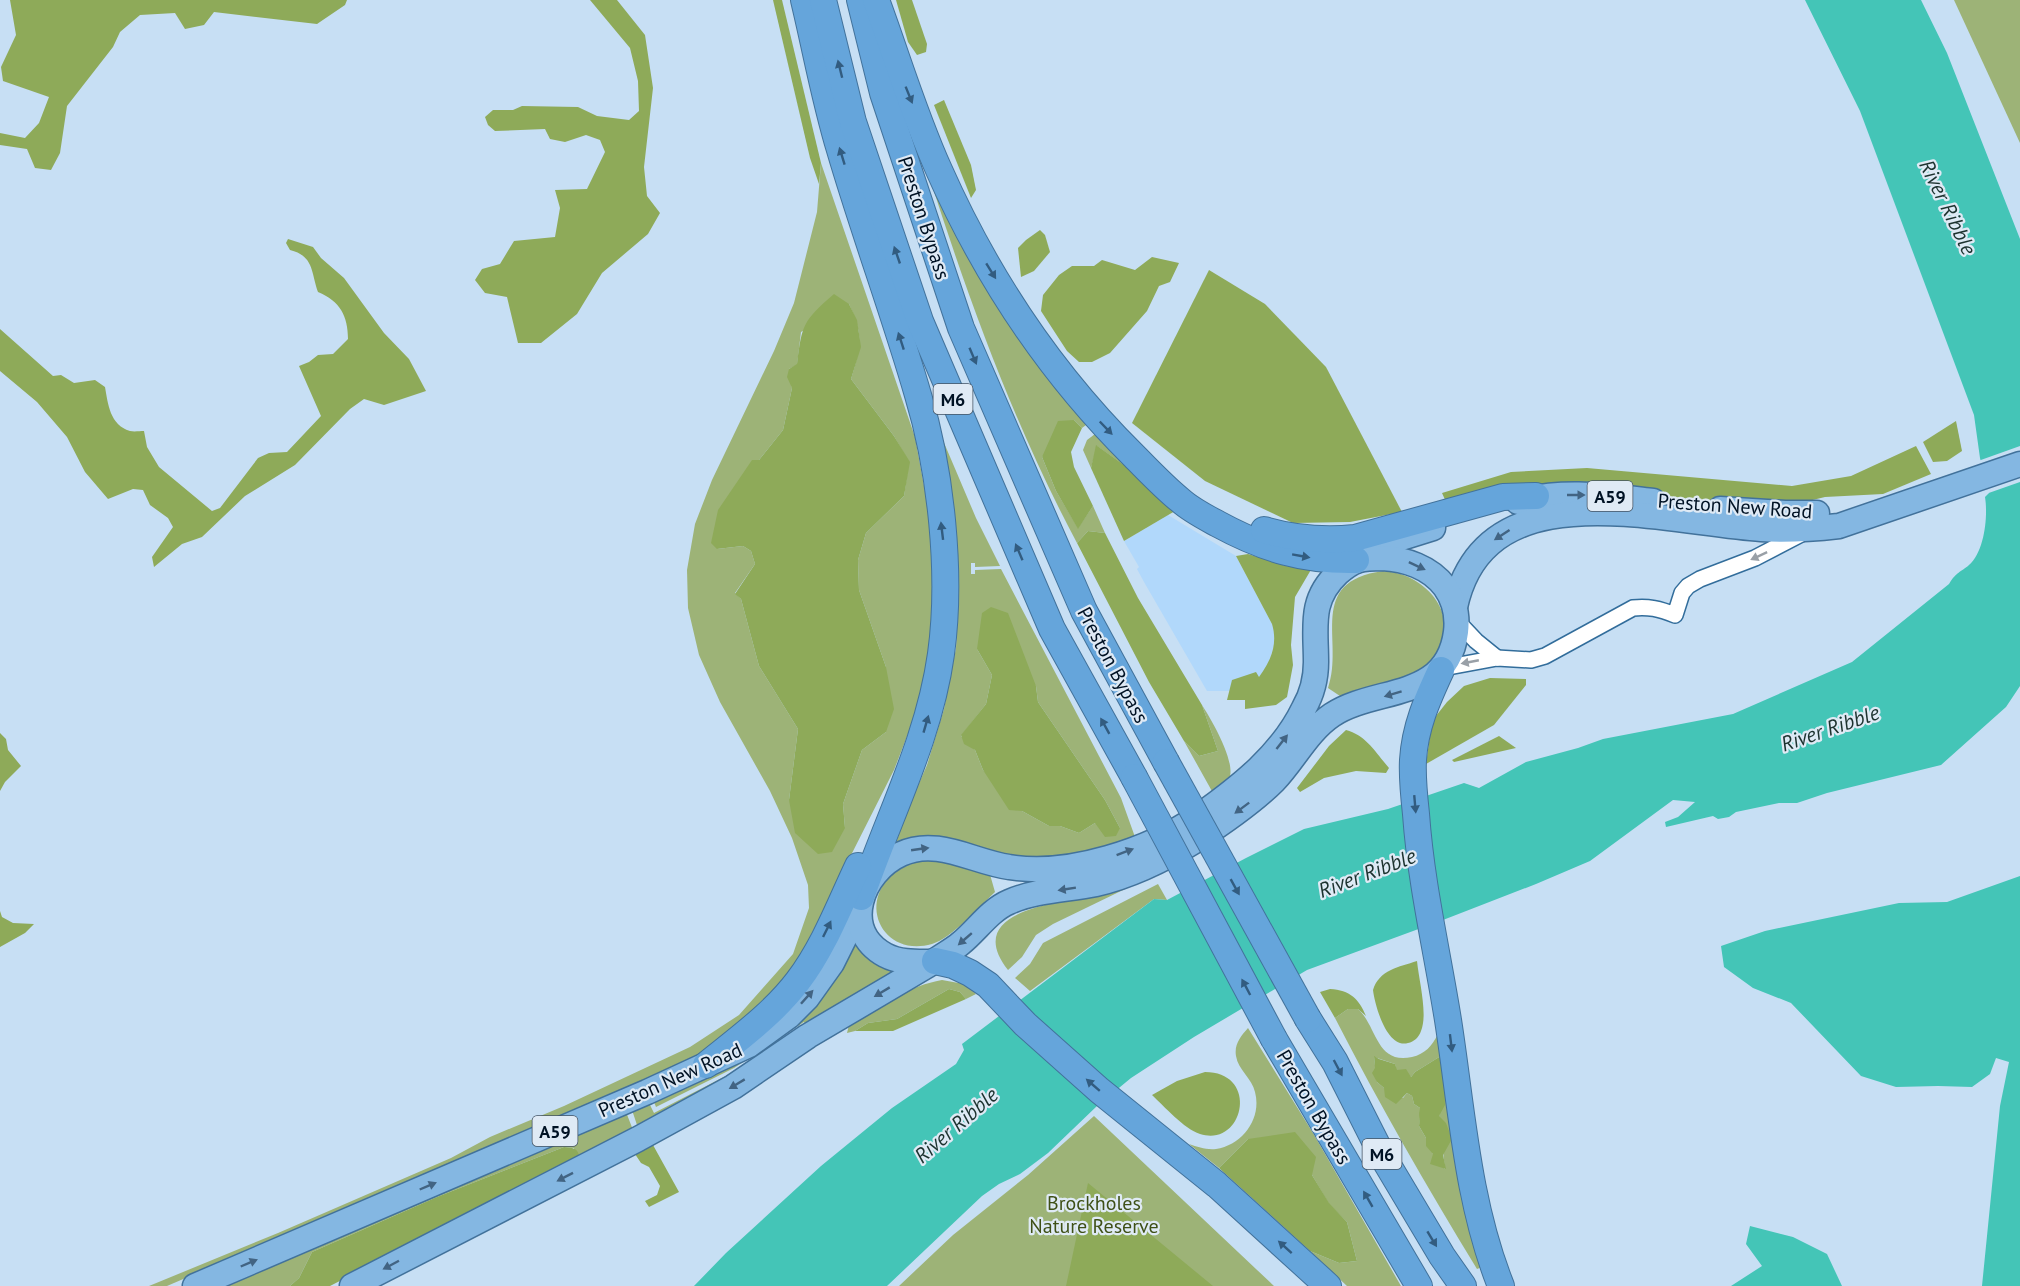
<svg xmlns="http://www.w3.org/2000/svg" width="2020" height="1286" viewBox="0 0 2020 1286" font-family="'PT Sans',sans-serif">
  <rect width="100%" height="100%" fill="#c7dff4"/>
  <!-- built -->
  <path fill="#b1d8fb" d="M 1168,515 L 1236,556 L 1272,624 L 1275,634 L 1275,643 L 1267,667 L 1258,678 L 1256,673 L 1233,680 L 1230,691 L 1207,691 L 1144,582 L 1137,569 L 1139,567 L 1124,541 Z"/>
  <!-- green -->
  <g fill="#9db377" fill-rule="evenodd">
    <path d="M 1954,0 L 2020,0 L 2020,143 Z"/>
    <path d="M 821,163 L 915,437 L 927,502 L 932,547 L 935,595 L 932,652 L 911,726 L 894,770 L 791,974 L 761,1009 L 691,1061 L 167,1286 L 149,1286 L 278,1233 L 451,1158 L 490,1137 L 564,1106 L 690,1047 L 739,1015 L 793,954 L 809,908 L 808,885 L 792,838 L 770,791 L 720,702 L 699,655 L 688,608 L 687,570 L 695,524 L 712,480 L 774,351 L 794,303 L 817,212 ZM 849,304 C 864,336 861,346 851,379 L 894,436 L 909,462 L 904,496 L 866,533 L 858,560 L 859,590 L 886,667 L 886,732 L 862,750 L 843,804 L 845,828 L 789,800 L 798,729 L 759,666 L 741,599 L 735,593 L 755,564 L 751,551 L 743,546 L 717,549 L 759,460 L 783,430 L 792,388 L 789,369 L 797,365 L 801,332 Z"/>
    <path d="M 929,176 L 1090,422 L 1082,428 L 1074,420 L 1042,457 L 1056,491 L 1078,528 L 1093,506 L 1105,533 L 1088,531 L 1077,543 C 1015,427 969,301 929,176 Z"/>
    <path d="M 1099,431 L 1159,490 L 1097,446 L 1091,468 L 1083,450 L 1087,440 Z"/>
    <path d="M 942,438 L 976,518 L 1000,566 L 975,567 L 975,563 L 971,563 L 971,574 L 975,574 L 975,570 L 1001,569 L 1121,798 L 1135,837 L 1107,849 L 1061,859 L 894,849 L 906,813 L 927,765 L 944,709 L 956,648 L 959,586 L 952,508 ZM 977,649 L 1036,686 L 1038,702 L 1105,800 L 1120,828 L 1095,823 L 1079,833 L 1060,826 L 1049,826 L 1022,811 L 983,770 L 975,750 L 961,736 L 986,704 L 992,675 Z"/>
    <path d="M 1383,571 C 1391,572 1399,573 1406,576 C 1449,595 1459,640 1421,671 C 1410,680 1359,693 1343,698 L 1328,688 C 1345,641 1305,582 1383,571 Z"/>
    <path d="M 1202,705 C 1211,719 1239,766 1228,781 C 1225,786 1217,789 1213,793 L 1184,741 L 1199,756 L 1218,751 Z"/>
    <path d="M 925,860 L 938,860 L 989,871 L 995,892 C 979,907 952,938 932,944 C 872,961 848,876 925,860 Z"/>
    <path d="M 1156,874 L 1053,924 L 1036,935 L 1022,957 L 1008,970 C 961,910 1060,903 1098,894 C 1118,889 1137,881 1156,874 Z"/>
    <path d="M 1158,884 L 1167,900 L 1154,899 L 1030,991 L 1015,978 L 1030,964 L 1043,943 Z"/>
    <path d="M 856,938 L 900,971 L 808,1028 L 804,1022 L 734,1068 L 656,1107 L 654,1102 Z"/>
    <path d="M 942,980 L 964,984 L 976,994 L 966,999 L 960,992 L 949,989 L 897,1019 L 868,1023 L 855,1031 L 847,1033 L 849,1025 C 880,1006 905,987 942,980 Z"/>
    <path d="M 1348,1009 L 1358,1009 C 1377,1026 1376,1065 1412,1057 C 1425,1054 1432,1046 1438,1034 L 1444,1054 L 1415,1072 L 1411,1077 L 1396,1070 L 1395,1064 L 1374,1057 L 1377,1082 L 1384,1088 L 1403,1098 L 1407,1093 L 1412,1096 L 1414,1104 L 1420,1108 L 1419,1126 L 1426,1138 L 1433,1154 L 1445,1169 L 1439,1116 L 1444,1087 L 1447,1089 L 1485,1266 L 1477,1269 C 1427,1187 1379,1104 1335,1018 Z"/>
    <path d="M 1248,1028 L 1313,1133 L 1401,1286 L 1347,1286 L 1310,1251 L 1339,1263 L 1357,1261 L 1347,1222 L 1329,1204 L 1312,1175 L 1248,1139 L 1219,1168 L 1189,1144 C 1198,1147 1206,1150 1216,1149 C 1243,1145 1262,1118 1255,1092 C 1252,1078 1238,1070 1236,1056 C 1234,1044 1241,1036 1248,1028 Z"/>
    <path d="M 743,1067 L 747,1069 L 638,1128 L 632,1110 L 649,1103 L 654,1113 Z"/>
    <path d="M 626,1112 L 633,1130 L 576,1160 L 574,1148 L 564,1147 L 437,1197 L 312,1252 L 299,1278 L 290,1286 L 220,1286 Z"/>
    <path d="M 1094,1116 L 1274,1286 L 899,1286 L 953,1235 L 1028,1175 Z"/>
  </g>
  <!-- forest -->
  <g fill="#8eaa59">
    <path d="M 10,0 L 347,0 L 345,5 L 317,24 L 214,12 L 204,25 L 185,29 L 175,13 L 140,15 L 120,32 L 113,47 L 67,106 L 60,153 L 51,170 L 35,168 L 27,149 L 0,145 L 0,133 L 25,138 L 39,123 L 49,97 L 3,81 L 1,67 L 16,35 Z"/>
    <path d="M 590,0 L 617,0 L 645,35 L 653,88 L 644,167 L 647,196 L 660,213 L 648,234 L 602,273 L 577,314 L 541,343 L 518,343 L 507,297 L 485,293 L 475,280 L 482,269 L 500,264 L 514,241 L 555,237 L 560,208 L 555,190 L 587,189 L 605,152 L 600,140 L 586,135 L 565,142 L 550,139 L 545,129 L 495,131 L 488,125 L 485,117 L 493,110 L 513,110 L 522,106 L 578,107 L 597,116 L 629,120 L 639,111 L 638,81 L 630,48 Z"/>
    <path d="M 773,0 L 782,0 L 821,163 L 819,184 L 810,158 Z"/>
    <path d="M 896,0 L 912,0 L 927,44 L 926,52 L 917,55 L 908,42 Z"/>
    <path d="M 944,100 L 971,165 L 976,190 L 971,198 L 934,105 Z"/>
    <path d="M 1040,230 L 1045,235 L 1050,252 L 1034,271 L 1021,277 L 1018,248 L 1026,240 Z"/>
    <path d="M 288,239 L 313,247 L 321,258 L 344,278 L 384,333 L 409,359 L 426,391 L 384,405 L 364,399 L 350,409 L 295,465 L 245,496 L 202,537 L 182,544 L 154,567 L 152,557 L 173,527 L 168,518 L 150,505 L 143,490 L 133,489 L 108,499 L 85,472 L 67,437 L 37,402 L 0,371 L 0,329 L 53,376 L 61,375 L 74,383 L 95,380 L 105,387 C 108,404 110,425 130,431 C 134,432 140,431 144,431 L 147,447 L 159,467 L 212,511 L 220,508 L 258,458 L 269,453 L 287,452 L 321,416 L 299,366 L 309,362 L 318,355 L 333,354 L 348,339 C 348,316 340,301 318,292 C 311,272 314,256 290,250 L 286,243 Z"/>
    <path d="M 1152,257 L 1179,263 L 1170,282 L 1159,286 L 1147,311 L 1110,353 L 1092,362 L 1079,362 L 1067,351 L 1041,311 L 1043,295 L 1059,275 L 1072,266 L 1094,266 L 1102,260 L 1135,270 Z"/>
    <path d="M 1209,270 L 1265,304 L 1326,367 L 1402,512 L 1350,522 L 1293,523 L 1205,481 L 1132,423 Z"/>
    <path d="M 834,294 L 849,304 L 857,320 L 861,347 L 851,379 L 894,436 L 910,462 L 904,496 L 866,533 L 858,560 L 859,590 L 886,667 L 894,709 L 886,732 L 862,750 L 843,804 L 845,828 L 832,852 L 818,854 L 795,833 L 789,800 L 798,729 L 759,666 L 741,599 L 735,594 L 755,564 L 751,551 L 743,546 L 717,549 L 711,543 L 718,510 L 752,460 L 759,460 L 783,430 L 792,388 L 787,377 L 789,369 L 797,364 C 802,324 803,321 834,294 Z"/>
    <path d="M 1074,420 L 1082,428 L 1071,452 L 1074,467 L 1093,506 L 1078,529 L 1056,491 L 1042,457 L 1058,421 Z"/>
    <path d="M 1956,421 L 1962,451 L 1947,461 L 1933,462 L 1923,442 Z"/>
    <path d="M 1096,445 L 1159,490 L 1175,511 L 1124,541 L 1091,468 Z"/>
    <path d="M 1916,446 L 1931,474 L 1883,494 L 1825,497 L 1800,503 L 1768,507 L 1586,488 L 1447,504 L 1442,493 L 1511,472 L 1587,468 L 1792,486 L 1851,476 Z"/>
    <path d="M 1088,531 L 1105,533 L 1138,598 L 1202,705 L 1218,751 L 1199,756 L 1184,741 L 1149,682 L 1077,543 Z"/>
    <path d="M 1248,554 L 1286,566 L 1312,568 L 1295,597 L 1291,645 L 1293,665 L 1287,697 L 1276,705 L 1245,709 L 1245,700 L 1227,700 L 1232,680 L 1256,672 L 1259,677 C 1271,661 1278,644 1272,624 L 1236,556 Z"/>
    <path d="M 991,607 L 1008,613 L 1036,686 L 1038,702 L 1105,800 L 1120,828 L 1116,836 L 1105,837 L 1095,823 L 1079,833 L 1060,826 L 1049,826 L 1022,811 L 1009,810 L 983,770 L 975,750 L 964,744 L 961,735 L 986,704 L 992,675 L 977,649 L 982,613 Z"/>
    <path d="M 1490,678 L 1526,679 L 1526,685 L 1494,725 L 1426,764 L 1432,721 L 1447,702 L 1464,686 Z"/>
    <path d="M 1346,730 C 1366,735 1376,753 1389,768 L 1386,773 L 1356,771 L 1324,778 L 1300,792 L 1297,788 L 1329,746 Z"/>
    <path d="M 0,733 L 6,739 L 8,750 L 21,766 L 5,782 L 0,791 Z"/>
    <path d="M 1499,736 L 1516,748 L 1454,762 L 1452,760 Z"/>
    <path d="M 0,911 L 2,917 L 13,923 L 34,924 L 25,933 L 0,947 Z"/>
    <path d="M 1417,961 C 1419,981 1428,1014 1421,1031 C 1419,1037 1414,1042 1408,1043 C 1387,1049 1375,1006 1373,990 C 1379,970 1399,967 1417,961 Z"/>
    <path d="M 949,989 L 960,992 L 966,999 L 893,1031 L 855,1031 L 868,1023 L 897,1019 Z"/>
    <path d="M 1330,989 C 1350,990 1359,999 1366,1016 L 1358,1009 L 1348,1009 L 1335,1018 L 1320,992 Z"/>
    <path d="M 1444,1054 L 1445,1105 L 1439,1116 L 1446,1123 L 1452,1139 L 1443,1155 L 1446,1169 L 1430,1164 L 1433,1154 L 1426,1146 L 1426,1138 L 1419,1126 C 1420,1119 1418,1114 1420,1108 L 1414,1104 L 1412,1096 L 1407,1093 L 1396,1104 L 1385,1097 L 1384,1088 L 1377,1082 L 1372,1073 L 1375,1068 L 1374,1056 L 1379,1059 L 1395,1064 L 1397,1070 L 1406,1069 L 1411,1077 L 1415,1072 Z"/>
    <path d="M 1205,1072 C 1260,1072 1244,1148 1200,1134 C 1184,1129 1164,1106 1152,1095 L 1177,1081 Z"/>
    <path d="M 1295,1132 L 1316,1157 L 1312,1175 L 1329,1203 L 1347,1222 L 1357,1261 L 1339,1263 L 1310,1251 L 1219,1168 L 1248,1139 Z"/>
    <path d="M 653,1145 L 679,1192 L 649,1207 L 645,1201 L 657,1195 L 660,1186 L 649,1167 L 641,1163 L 635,1154 Z"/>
    <path d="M 564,1147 C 571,1148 577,1147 579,1155 L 576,1160 L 330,1286 L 290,1286 L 299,1278 L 312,1252 L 437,1197 Z"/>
    <path d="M 1088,1183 L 1213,1286 L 1066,1286 Z"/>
  </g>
  <!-- water -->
  <g fill="#44c5b7">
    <path d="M 1805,0 L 1921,0 L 1947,53 L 2020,239 L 2020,686 L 2006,707 L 1941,765 L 1827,793 L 1797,803 L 1779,803 L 1736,812 L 1729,817 L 1718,819 L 1713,816 L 1666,827 L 1665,822 L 1678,817 L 1695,802 L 1673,800 L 1590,861 L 1536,884 L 1443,920 L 1307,970 L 1194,1037 L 1131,1078 L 1097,1106 L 1048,1153 L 1020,1174 L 999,1184 L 982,1196 L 887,1286 L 694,1286 L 726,1253 L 821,1166 L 892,1108 L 956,1064 L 964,1050 L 962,1044 L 1154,899 L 1167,900 L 1246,858 L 1304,829 L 1388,809 L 1464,783 L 1479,788 L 1526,762 L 1578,748 L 1603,739 L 1733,714 L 1852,662 L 1949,584 C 1957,571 1960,573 1969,565 C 1985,551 1988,515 1985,497 L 1989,493 L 1980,458 L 1974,415 L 1860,111 Z"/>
    <path d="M 2020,876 L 2020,1286 L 1982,1286 L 2000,1106 L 2009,1062 L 1996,1058 L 1990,1074 L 1972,1087 L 1938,1086 L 1896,1087 L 1861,1076 L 1791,1003 L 1753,988 L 1724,967 L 1721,946 L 1765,931 L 1899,903 L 1947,902 Z"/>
    <path d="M 1750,1226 L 1793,1237 L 1827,1254 L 1842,1286 L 1731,1286 L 1762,1266 L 1746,1244 Z"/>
  </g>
  <!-- pier -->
  <path fill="#c7dff4" d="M 2020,446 L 2020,482 L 1983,495 L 1985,492 L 1978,461 Z"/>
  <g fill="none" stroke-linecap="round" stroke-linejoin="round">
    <!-- minor casing -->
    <g stroke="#326d9b" stroke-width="18">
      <g id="minor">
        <path d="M 1458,622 L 1476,641 L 1497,658"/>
        <path d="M 1443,668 L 1497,658 L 1531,660 L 1545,656 L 1633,608 C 1648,606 1660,609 1675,615 L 1682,593 L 1688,586 L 1700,579 L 1755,558 L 1803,533"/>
      </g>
    </g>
    <!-- trunk casing -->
    <g stroke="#42729b" stroke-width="27">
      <g id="trunk">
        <path d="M 1518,502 C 1561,489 1608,496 1653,501"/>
        <path d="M 1720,509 L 1785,513 L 1817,513"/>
        <path d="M 1365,556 L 1401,538 L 1433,528"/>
        <path d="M 1455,607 C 1485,467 1663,523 1761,529 C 1788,531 1813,529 1839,526 L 2020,464"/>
        <path d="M 195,1286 L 647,1092 L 749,1045 L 789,1016 L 807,998 L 832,963 L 859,909"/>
        <path d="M 352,1286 L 638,1139 L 733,1087 L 808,1036 L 935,961 C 943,955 953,950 961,943 C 977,930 990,910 1009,902 C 1036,890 1067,890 1096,884 C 1131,876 1167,858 1198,839 C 1224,822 1252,803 1274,781 C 1294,760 1308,731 1332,715 C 1376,686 1447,702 1456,632 C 1458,615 1455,601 1445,587 C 1430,567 1405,559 1382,558 C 1361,558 1354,559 1338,573 C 1309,600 1316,627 1316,662 C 1316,678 1312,694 1304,708 C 1282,754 1240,787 1199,816 C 1150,850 1069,877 1009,867 C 973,862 937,837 901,854 C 861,872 840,930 885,955 C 900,963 917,962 932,962"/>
      </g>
    </g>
    <!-- motorway casing -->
    <g stroke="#42729b" stroke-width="28">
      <g id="motorway">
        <path d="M 804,0 C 816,50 825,101 840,150 C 864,232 894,312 918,395 C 941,471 952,574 941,654 C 929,740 889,815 861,897"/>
        <path d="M 823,0 L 853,122 L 920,321 L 1052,629 L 1134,777"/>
        <path d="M 860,0 L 883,93 L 961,328 L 1084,611 L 1166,762"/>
        <path d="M 876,0 C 897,57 914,115 939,170 C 986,276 1052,375 1134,456 C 1149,471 1164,487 1180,500 C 1191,510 1205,517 1218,524 C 1264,549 1304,561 1356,560"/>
        <path d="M 1264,530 C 1295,539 1324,541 1355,538 L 1503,497 L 1536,496"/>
        <path d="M 1441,670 C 1427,700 1415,727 1413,760 C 1412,778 1414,796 1416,814 C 1421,884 1437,951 1448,1020 C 1462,1110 1467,1201 1501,1286"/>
        <path d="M 935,961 L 953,965 L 970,973 L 988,985 L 1025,1024 L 1099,1090 L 1217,1185 L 1328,1286"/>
        <path d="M 1308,1019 L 1335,1062 L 1383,1157 L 1442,1256 L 1463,1286"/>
        <path d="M 1274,1039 L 1419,1286"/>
        <path d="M 706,1065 C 738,1039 773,1014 798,981 C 824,947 840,904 858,866"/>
      </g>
    </g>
    <!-- minor -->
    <use href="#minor" stroke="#fff" stroke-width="15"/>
    <!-- trunk -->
    <use href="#trunk" stroke="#84b7e2" stroke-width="24"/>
    <!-- motorway -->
    <use href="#motorway" stroke="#65a5db" stroke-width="26"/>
    <!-- motorway-bridge casing -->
    <g stroke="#42729b" stroke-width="28" stroke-linecap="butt">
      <g id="motorway-bridge">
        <path d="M 1166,762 L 1308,1019"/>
        <path d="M 1134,777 L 1274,1039"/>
      </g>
    </g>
    <!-- motorway-bridge -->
    <use href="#motorway-bridge" stroke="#65a5db" stroke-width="26"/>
  </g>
  <!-- one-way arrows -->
  <defs><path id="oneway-solid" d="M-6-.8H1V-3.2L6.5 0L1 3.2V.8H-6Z" transform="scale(1.5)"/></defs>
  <g fill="#325c80">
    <use href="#oneway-solid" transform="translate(840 69) rotate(-104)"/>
    <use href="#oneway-solid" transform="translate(909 95) rotate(68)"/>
    <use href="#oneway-solid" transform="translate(842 156) rotate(-107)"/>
    <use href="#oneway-solid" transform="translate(897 255) rotate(-109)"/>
    <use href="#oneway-solid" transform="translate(991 271) rotate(58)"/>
    <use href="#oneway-solid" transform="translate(901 341) rotate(-108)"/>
    <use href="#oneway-solid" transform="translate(973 356) rotate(67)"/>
    <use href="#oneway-solid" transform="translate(1106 428) rotate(46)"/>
    <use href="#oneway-solid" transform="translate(942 531) rotate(-97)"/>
    <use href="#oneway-solid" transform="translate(1019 552) rotate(-113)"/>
    <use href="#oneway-solid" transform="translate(1301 556) rotate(10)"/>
    <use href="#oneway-solid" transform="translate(926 724) rotate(-74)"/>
    <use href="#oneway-solid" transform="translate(1105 726) rotate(-119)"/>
    <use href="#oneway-solid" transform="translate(1415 804) rotate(85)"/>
    <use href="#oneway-solid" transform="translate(1235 887) rotate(61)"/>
    <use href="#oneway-solid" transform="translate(827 929) rotate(-64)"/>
    <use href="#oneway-solid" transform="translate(1246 987) rotate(-118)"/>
    <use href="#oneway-solid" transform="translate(1451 1043) rotate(83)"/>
    <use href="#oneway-solid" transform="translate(1338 1068) rotate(62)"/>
    <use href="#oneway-solid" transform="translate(1093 1085) rotate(-139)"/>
    <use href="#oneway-solid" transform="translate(1368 1199) rotate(-120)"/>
    <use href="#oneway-solid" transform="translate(1432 1239) rotate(59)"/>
    <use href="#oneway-solid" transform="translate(1285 1247) rotate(-138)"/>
  </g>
  <g fill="#426483">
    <use href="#oneway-solid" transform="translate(1576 495)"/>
    <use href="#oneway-solid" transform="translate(1502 535) rotate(147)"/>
    <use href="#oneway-solid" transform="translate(1417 566) rotate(25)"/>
    <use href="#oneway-solid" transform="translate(1393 694) rotate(163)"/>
    <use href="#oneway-solid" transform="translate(1282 742) rotate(-52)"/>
    <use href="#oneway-solid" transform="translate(1242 808) rotate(143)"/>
    <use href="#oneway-solid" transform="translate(920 849) rotate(-8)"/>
    <use href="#oneway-solid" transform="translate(1125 852) rotate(-21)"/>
    <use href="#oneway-solid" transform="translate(1067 889) rotate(171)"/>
    <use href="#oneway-solid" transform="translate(965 939) rotate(139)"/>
    <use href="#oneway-solid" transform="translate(882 992) rotate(149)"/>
    <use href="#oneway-solid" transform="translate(807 997) rotate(-48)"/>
    <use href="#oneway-solid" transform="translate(737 1084) rotate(149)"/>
    <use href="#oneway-solid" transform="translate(565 1177) rotate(153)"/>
    <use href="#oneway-solid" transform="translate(428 1186) rotate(-23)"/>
    <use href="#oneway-solid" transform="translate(249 1263) rotate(-23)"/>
    <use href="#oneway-solid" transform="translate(391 1265) rotate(152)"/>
  </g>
  <g fill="#99a0a7">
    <use href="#oneway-solid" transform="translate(1759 556) rotate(155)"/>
    <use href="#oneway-solid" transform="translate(1470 662) rotate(169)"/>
  </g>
  <g text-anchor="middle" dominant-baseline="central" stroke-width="4.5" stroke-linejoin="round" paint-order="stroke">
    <!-- shield labels -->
    <g fill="#dfeaf5" stroke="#435363" stroke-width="1.5">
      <rect x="933.5" y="384" width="39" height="30" rx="4.5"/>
      <rect x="1587.5" y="481" width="45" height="30" rx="4.5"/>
      <rect x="532.5" y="1116" width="45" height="30" rx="4.5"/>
      <rect x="1362.5" y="1139" width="39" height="30" rx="4.5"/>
    </g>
    <g font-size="18" font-weight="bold" fill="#001224">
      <text x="953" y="399">M6</text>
      <text x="1610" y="496">A59</text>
      <text x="555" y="1131">A59</text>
      <text x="1382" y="1154">M6</text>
    </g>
    <!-- street labels -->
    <g font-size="20" fill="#001224" stroke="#dfeaf5">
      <text transform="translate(924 218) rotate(72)">Preston Bypass</text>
      <text transform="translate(1735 506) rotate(4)">Preston New Road</text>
      <text transform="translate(1113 665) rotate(62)">Preston Bypass</text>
      <text transform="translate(670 1080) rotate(-24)">Preston New Road</text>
      <text transform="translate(1314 1107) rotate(60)">Preston Bypass</text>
    </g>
    <!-- park labels -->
    <g font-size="20" fill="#3e5016" stroke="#dfeaf5">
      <text x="1094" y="1203">Brockholes<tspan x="1094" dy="23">Nature Reserve</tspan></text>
    </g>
    <!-- water labels -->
    <g font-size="21" font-style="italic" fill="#1c322f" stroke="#dfeaf5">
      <text transform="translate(1948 207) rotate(64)">River Ribble</text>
      <text transform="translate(1830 728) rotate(-19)">River Ribble</text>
      <text transform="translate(1367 873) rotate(-21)">River Ribble</text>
      <text transform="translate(956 1125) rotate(-41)">River Ribble</text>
    </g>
  </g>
</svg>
